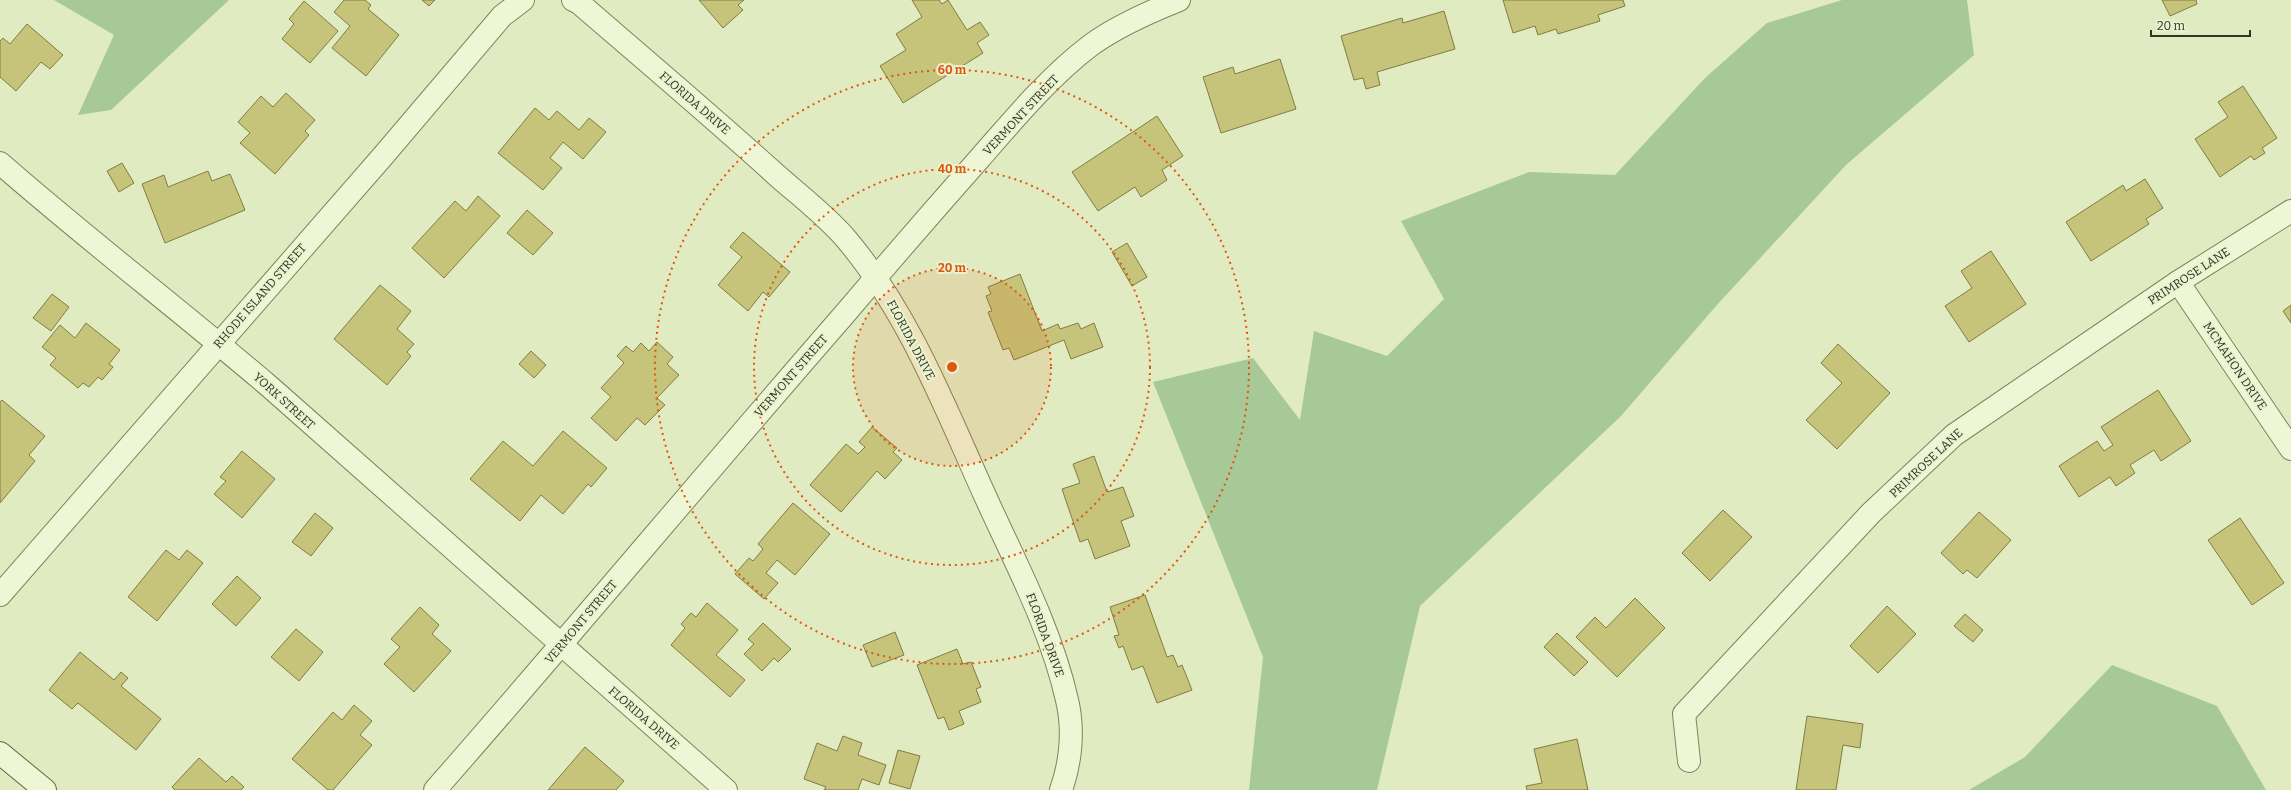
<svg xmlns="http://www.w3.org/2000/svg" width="2291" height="790" viewBox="0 0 2291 790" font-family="Bitter,serif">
  <rect width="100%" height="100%" fill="#e1ebc2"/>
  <!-- green -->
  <g fill="#a7c897">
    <path d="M 54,0 L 229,0 L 111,110 L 78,115 L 114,35 Z"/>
    <path d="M 1842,0 L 1967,0 L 1974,55 L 1846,165 L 1716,306 L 1621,416 L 1420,606 L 1377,790 L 1249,790 L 1263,657 L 1153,382 L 1253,358 L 1300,420 L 1314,331 L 1387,356 L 1444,299 L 1401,221 L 1529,172 L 1615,175 L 1705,78 L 1767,23 Z"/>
    <path d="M 2112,665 L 2217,706 L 2266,790 L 1969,790 L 2025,757 Z"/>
  </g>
  <!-- building -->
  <g fill="#c6c37a" stroke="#817d42">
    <path d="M 344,0 L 365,0 L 371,5 L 368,9 L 399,35 L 366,76 L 332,48 L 350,26 L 334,12 Z"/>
    <path d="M 422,0 L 435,0 L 429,6 Z"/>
    <path d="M 699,0 L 744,0 L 738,5 L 743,10 L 723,28 Z"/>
    <path d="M 912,0 L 939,0 L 942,4 L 948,0 L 967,30 L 980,22 L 989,35 L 977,43 L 983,53 L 903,103 L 880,66 L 906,50 L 896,34 L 922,17 Z"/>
    <path d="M 1503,0 L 1623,0 L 1625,6 L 1598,15 L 1600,21 L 1558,34 L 1556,29 L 1538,35 L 1535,26 L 1513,33 Z"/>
    <path d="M 2162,0 L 2196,0 L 2197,4 L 2170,16 Z"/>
    <path d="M 304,1 L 338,31 L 310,63 L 282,39 L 294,24 L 289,19 Z"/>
    <path d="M 1444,11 L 1455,49 L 1377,72 L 1380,85 L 1366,89 L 1363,78 L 1354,80 L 1341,36 L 1402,18 L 1403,23 Z"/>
    <path d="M 27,24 L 63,55 L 50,69 L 41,62 L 16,91 L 0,77 L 0,41 L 3,38 L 10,44 Z"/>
    <path d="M 1280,59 L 1296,109 L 1221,133 L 1203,77 L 1233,67 L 1235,74 Z"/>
    <path d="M 2243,86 L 2277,138 L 2262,148 L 2265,153 L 2254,160 L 2251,156 L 2220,177 L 2195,139 L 2228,117 L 2218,102 Z"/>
    <path d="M 286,93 L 315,120 L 305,131 L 309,135 L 275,174 L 240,143 L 250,133 L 238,122 L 261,96 L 273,107 Z"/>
    <path d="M 535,108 L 549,120 L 557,111 L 579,130 L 589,118 L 606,132 L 583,159 L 563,142 L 550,158 L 562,168 L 543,190 L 498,153 Z"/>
    <path d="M 1157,116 L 1183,156 L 1162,170 L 1167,180 L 1141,197 L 1135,187 L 1098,211 L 1072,172 Z"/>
    <path d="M 122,163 L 134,183 L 119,192 L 107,171 Z"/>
    <path d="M 208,171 L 212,181 L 230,174 L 245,210 L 165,243 L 142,184 L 164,175 L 168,187 Z"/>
    <path d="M 2145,179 L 2163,208 L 2146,219 L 2149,224 L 2091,261 L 2066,222 L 2123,185 L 2126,191 Z"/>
    <path d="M 478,196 L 500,216 L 444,278 L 412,248 L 455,201 L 466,211 Z"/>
    <path d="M 527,210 L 553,233 L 533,255 L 507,233 Z"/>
    <path d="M 743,232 L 790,272 L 769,297 L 763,292 L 748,311 L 718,285 L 742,257 L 730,247 Z"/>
    <path d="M 1127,243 L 1147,277 L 1132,286 L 1112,252 Z"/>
    <path d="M 1991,251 L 2026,304 L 1969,342 L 1945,306 L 1972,288 L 1961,271 Z"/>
    <path d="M 1020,274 L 1042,331 L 1058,324 L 1060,329 L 1078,323 L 1081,329 L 1094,323 L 1103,347 L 1071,359 L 1064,340 L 1014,360 L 1009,348 L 1003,350 L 988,312 L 992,311 L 986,296 L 991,294 L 988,287 Z"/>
    <path d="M 380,285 L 411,311 L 397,329 L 414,344 L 407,352 L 411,356 L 387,385 L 334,339 Z"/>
    <path d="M 52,294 L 69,307 L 51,331 L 33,318 Z"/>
    <path d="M 2291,305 L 2291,323 L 2283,311 Z"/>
    <path d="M 86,323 L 120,350 L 109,364 L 113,367 L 102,380 L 98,377 L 89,387 L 83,383 L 78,388 L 50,365 L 56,358 L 42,347 L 60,325 L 75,338 Z"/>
    <path d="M 657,342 L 673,357 L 667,364 L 679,375 L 657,398 L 665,405 L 645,425 L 637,418 L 616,441 L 591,418 L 611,397 L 601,388 L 624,363 L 617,356 L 626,346 L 633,352 L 641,343 L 649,351 Z"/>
    <path d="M 1838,344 L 1890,393 L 1837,449 L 1806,420 L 1842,383 L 1821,363 Z"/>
    <path d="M 531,351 L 546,365 L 534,378 L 519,364 Z"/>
    <path d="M 2158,390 L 2191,441 L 2161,461 L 2154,450 L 2130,465 L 2135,473 L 2116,486 L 2110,477 L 2079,497 L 2059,466 L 2097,441 L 2104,451 L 2113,445 L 2101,427 Z"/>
    <path d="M 2,400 L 45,436 L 29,455 L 35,461 L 0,503 L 0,402 Z"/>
    <path d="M 872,427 L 897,448 L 893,452 L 902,460 L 885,479 L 877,471 L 841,512 L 810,485 L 846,444 L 858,454 L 865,447 L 859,442 Z"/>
    <path d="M 563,431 L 607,468 L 591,487 L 588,484 L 563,514 L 541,495 L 520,521 L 470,479 L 503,441 L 533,466 Z"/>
    <path d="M 242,451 L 275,479 L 242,518 L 214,494 L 226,481 L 220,477 Z"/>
    <path d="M 1094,456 L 1107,492 L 1123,487 L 1134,516 L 1121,521 L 1130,546 L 1095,559 L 1088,539 L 1080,542 L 1062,489 L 1080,483 L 1073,464 Z"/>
    <path d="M 793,503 L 830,534 L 795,575 L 777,560 L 766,573 L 778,583 L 764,599 L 735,574 L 749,558 L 753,561 L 763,549 L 758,544 Z"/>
    <path d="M 1723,510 L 1752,537 L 1710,581 L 1682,553 Z"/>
    <path d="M 1979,512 L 2011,540 L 1977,578 L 1967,570 L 1963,574 L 1941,553 Z"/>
    <path d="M 315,513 L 333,528 L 311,556 L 292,542 Z"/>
    <path d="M 2240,518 L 2284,583 L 2252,605 L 2208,540 Z"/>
    <path d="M 166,550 L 179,560 L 187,550 L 203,563 L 157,621 L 128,597 Z"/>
    <path d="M 237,576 L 261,598 L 236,626 L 212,604 Z"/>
    <path d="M 1145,595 L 1167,657 L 1173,655 L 1178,667 L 1182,665 L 1192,690 L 1157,703 L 1143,666 L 1132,670 L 1123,646 L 1119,648 L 1114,636 L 1119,635 L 1110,607 Z"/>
    <path d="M 1635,598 L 1665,628 L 1617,677 L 1576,637 L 1595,617 L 1606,628 Z"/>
    <path d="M 707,603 L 738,630 L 716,655 L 745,680 L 730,697 L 671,645 L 685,628 L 681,624 L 691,613 L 696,617 Z"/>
    <path d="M 1887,606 L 1916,634 L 1878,673 L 1850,646 Z"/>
    <path d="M 420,607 L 439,625 L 432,634 L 451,651 L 414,692 L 384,664 L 400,647 L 391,639 Z"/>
    <path d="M 1965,614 L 1983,630 L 1973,642 L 1954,626 Z"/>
    <path d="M 763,623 L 791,649 L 778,662 L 774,658 L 762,671 L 744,654 L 754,644 L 748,639 Z"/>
    <path d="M 296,629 L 323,652 L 299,681 L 271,657 Z"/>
    <path d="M 895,632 L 904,655 L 872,667 L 863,645 Z"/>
    <path d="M 1557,633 L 1588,662 L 1574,676 L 1544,647 Z"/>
    <path d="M 957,649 L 963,664 L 971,662 L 981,687 L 976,689 L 981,702 L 959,711 L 964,724 L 949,730 L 944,717 L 938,719 L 917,665 Z"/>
    <path d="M 80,652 L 114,680 L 121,672 L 128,678 L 121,686 L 161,719 L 136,750 L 78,703 L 72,709 L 49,690 Z"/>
    <path d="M 354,705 L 372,721 L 360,735 L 372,745 L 333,790 L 328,790 L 292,759 L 333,712 L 342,720 Z"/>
    <path d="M 1807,716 L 1863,724 L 1860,748 L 1843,745 L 1836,790 L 1796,790 Z"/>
    <path d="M 843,736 L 862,743 L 858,755 L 886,765 L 879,785 L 862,779 L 858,790 L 824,790 L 826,787 L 804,779 L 817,743 L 837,751 Z"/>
    <path d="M 1577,739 L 1588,790 L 1527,790 L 1526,786 L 1542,783 L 1534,749 Z"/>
    <path d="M 585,747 L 624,781 L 616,790 L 548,790 Z"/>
    <path d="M 898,750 L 920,756 L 910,789 L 889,783 Z"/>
    <path d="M 199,758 L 226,782 L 232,776 L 244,787 L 241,790 L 175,790 L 172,787 Z"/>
  </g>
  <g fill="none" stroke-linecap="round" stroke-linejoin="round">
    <!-- street casing -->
    <g stroke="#80835b" stroke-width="24">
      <g id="street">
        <path d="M 573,0 L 579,3 C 644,59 709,114 772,171 C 796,193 826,215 847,240 C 910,315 946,410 986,498 C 1016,564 1051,629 1067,700 C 1074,729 1071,762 1061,790"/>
        <path d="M 0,163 C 88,240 181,311 270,387 L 726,790"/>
        <path d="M 2178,282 L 2291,449"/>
        <path d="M 0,595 L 383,156 L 502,16 L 523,0"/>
        <path d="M 1689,761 L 1684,714 L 1871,513 L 1954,435 L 2178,282 L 2291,211"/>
        <path d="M 435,790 C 573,633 706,473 843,316 C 888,263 934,210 980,158 C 1014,119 1050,76 1091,45 C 1117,26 1149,12 1179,0"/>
      </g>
    </g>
    <!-- secondary casing -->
    <g stroke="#63653e" stroke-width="24">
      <path id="secondary" d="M 0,753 L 45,790"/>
    </g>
    <!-- street -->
    <use href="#street" stroke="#eef6d5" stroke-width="22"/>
    <!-- secondary -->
    <use href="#secondary" stroke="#eef6d5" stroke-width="22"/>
  </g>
  <!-- distance rings -->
  <circle cx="952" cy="367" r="99" fill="#df570d" fill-opacity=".12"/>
  <g fill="none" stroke="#df570d" stroke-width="2" stroke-dasharray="2 4">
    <circle cx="952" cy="367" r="99"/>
    <circle cx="952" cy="367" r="198"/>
    <circle cx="952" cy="367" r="297"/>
  </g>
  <g text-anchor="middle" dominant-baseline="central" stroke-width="4" stroke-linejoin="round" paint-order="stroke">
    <!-- street labels -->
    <g font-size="12" fill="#33341e" stroke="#eaf3d1">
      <text transform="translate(695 103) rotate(41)">FLORIDA DRIVE</text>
      <text transform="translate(1021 115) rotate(-47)">VERMONT STREET</text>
      <text transform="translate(2189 276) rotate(-33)">PRIMROSE LANE</text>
      <text transform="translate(260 296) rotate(-49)">RHODE ISLAND STREET</text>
      <text transform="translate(911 340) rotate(62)">FLORIDA DRIVE</text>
      <text transform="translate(2235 366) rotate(56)">MCMAHON DRIVE</text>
      <text transform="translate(791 376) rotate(-49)">VERMONT STREET</text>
      <text transform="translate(284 401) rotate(42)">YORK STREET</text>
      <text transform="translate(1926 463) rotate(-43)">PRIMROSE LANE</text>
      <text transform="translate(581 622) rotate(-50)">VERMONT STREET</text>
      <text transform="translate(1045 635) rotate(70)">FLORIDA DRIVE</text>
      <text transform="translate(644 718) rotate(41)">FLORIDA DRIVE</text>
    </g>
  </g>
  <circle cx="952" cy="367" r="6" fill="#df570d" stroke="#eaf3d1" stroke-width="2"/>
  <g font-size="12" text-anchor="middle" font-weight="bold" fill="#df570d" stroke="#eaf3d1" stroke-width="4" stroke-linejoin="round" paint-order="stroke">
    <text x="952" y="74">60 m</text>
    <text x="952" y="173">40 m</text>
    <text x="952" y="272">20 m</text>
  </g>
  <!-- scale -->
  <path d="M2151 30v6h99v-6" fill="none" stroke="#33341e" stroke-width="2"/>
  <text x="2157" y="30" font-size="12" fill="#33341e" stroke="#eaf3d1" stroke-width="3" paint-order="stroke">20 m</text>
</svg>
